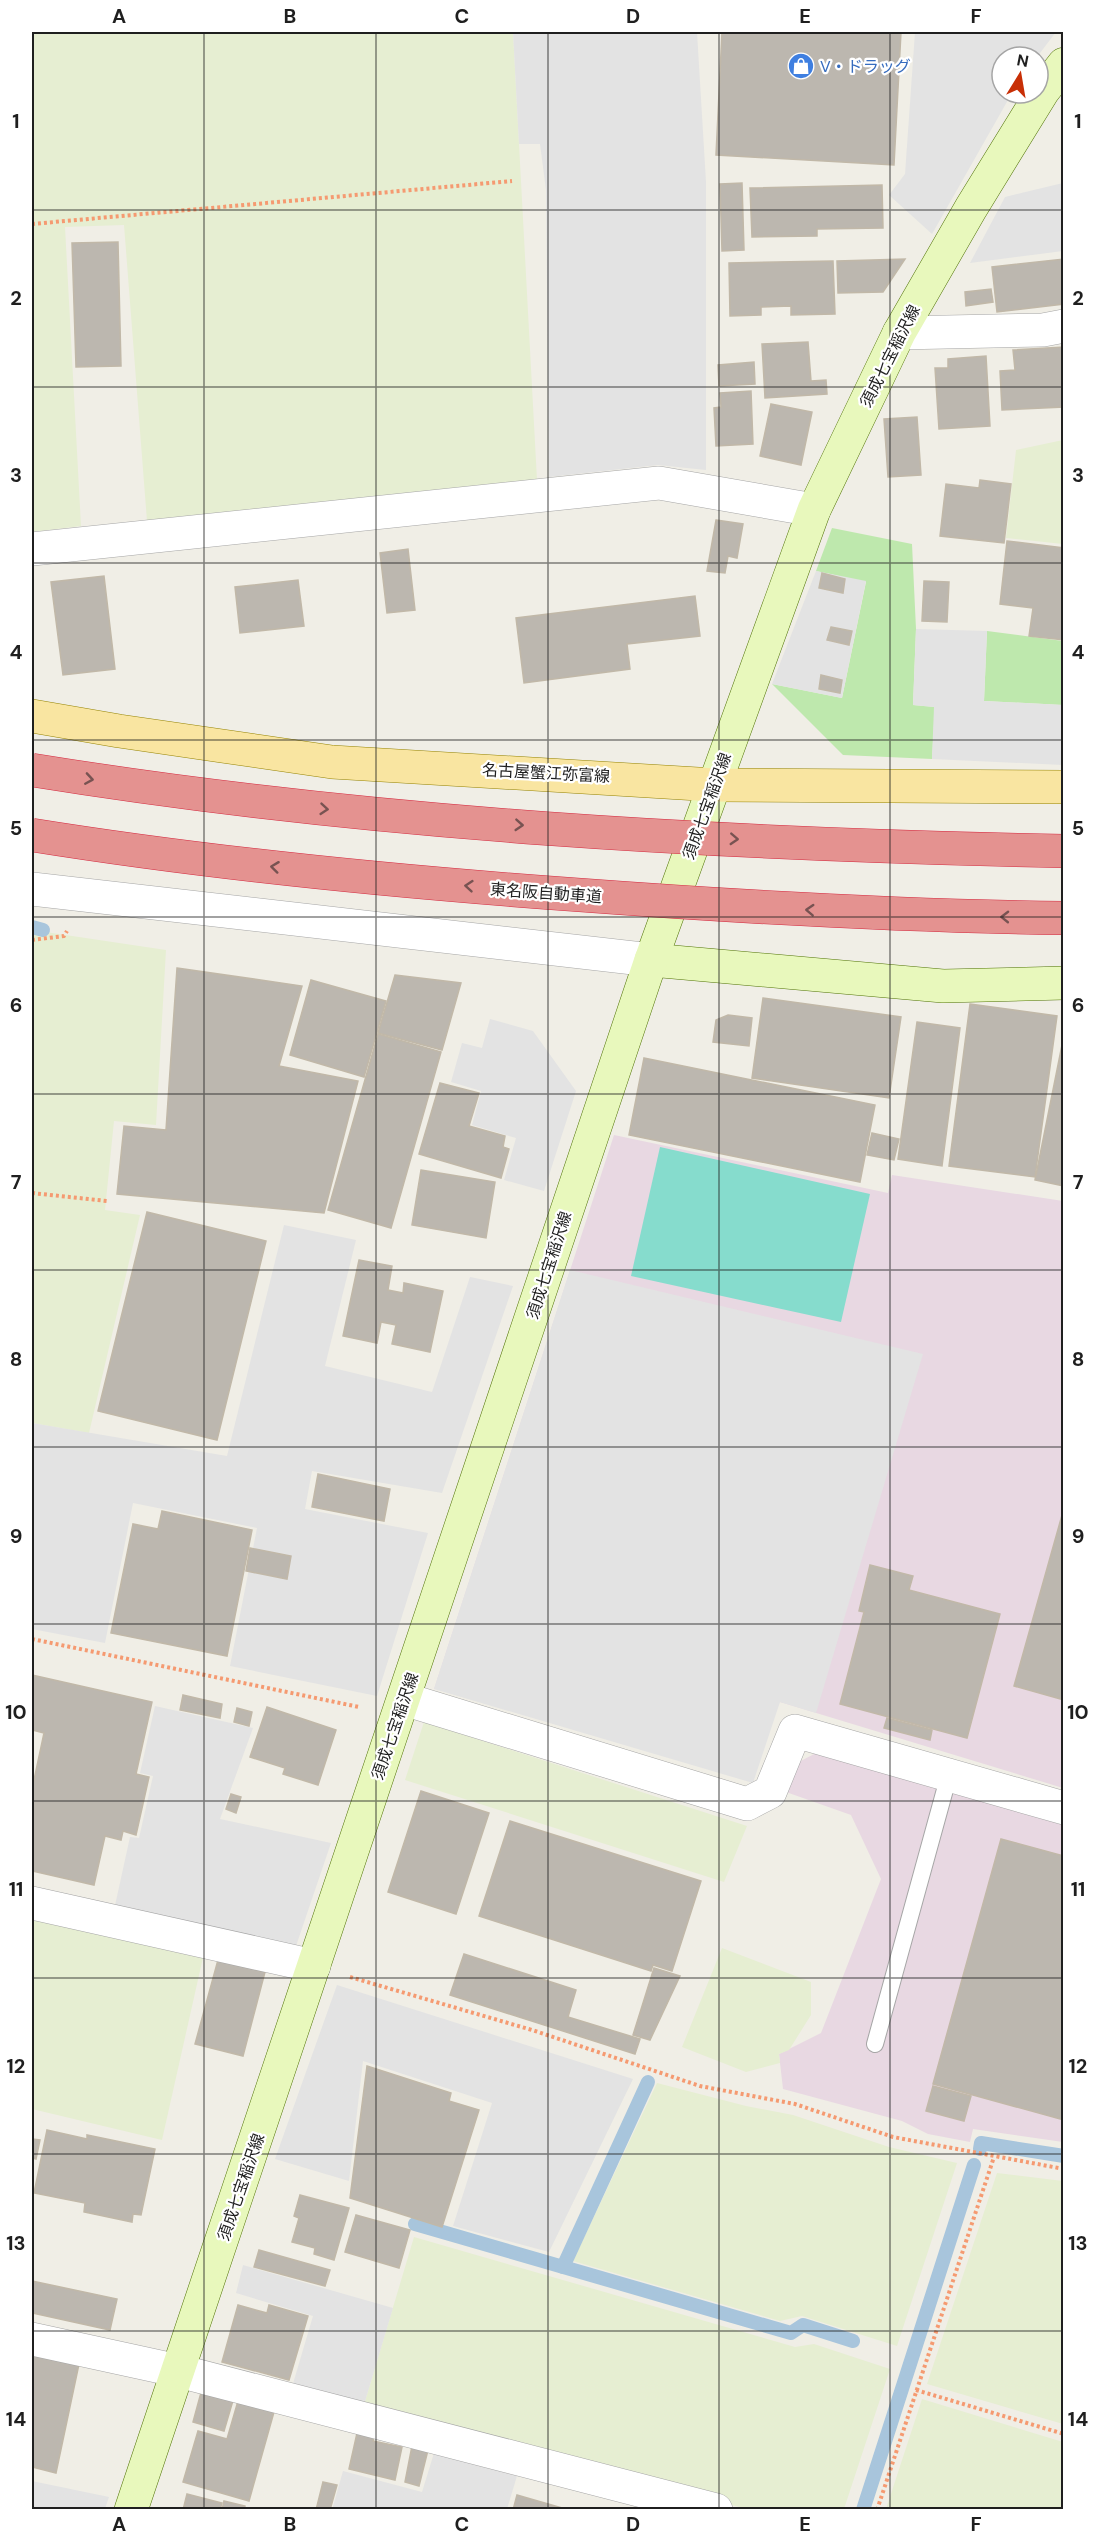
<svg xmlns="http://www.w3.org/2000/svg" width="1095" height="2541" viewBox="0 0 1095 2541" font-family="'DM Sans','Noto Sans JP',sans-serif">
  <rect width="100%" height="100%" fill="#f0eee6"/>
  <!-- industrial -->
  <g fill="#e8d8e2">
    <path d="M 614,1135 L 888,1193 L 892,1175 L 1063,1201 L 1063,1788 L 780,1702 L 434,1689 Z"/>
    <path d="M 816,1753 L 1063,1825 L 1063,2142 L 973,2129 L 970,2142 L 928,2134 L 902,2121 L 783,2089 L 779,2054 L 821,2033 L 881,1879 L 851,1815 L 786,1792 L 797,1763 Z"/>
  </g>
  <!-- farmland -->
  <g fill="#e6eed2">
    <path d="M 32,32 L 513,32 L 537,480 L 147,521 L 124,225 L 65,227 L 81,526 L 32,532 Z"/>
    <path d="M 1063,440 L 1063,544 L 1006,538 L 1016,450 Z"/>
    <path d="M 32,930 L 166,950 L 156,1125 L 114,1121 L 105,1210 L 140,1215 L 89,1433 L 32,1423 Z"/>
    <path d="M 424,1722 L 747,1826 L 724,1882 L 405,1780 Z"/>
    <path d="M 32,1914 L 204,1953 L 162,2140 L 32,2109 Z"/>
    <path d="M 722,1948 L 811,1982 L 811,2015 L 789,2050 L 779,2054 L 780,2063 L 746,2072 L 682,2047 Z"/>
    <path d="M 657,2083 L 746,2106 L 793,2115 L 889,2147 L 957,2163 L 897,2346 L 802,2316 L 780,2321 L 573,2261 Z"/>
    <path d="M 997,2173 L 1063,2181 L 1063,2424 L 927,2384 Z"/>
    <path d="M 414,2237 L 795,2347 L 814,2344 L 890,2369 L 844,2509 L 747,2509 L 363,2408 Z"/>
    <path d="M 922,2399 L 1063,2442 L 1063,2509 L 886,2509 Z"/>
  </g>
  <!-- grass -->
  <g fill="#bee8ad">
    <path d="M 832,528 L 912,544 L 916,629 L 913,705 L 935,707 L 932,759 L 843,755 L 772,684 L 842,698 L 866,582 L 816,571 Z"/>
    <path d="M 987,631 L 1063,641 L 1063,705 L 984,701 Z"/>
  </g>
  <!-- pitch -->
  <path fill="#86dccd" d="M 660,1147 L 870,1194 L 841,1322 L 631,1276 Z"/>
  <!-- parking -->
  <g fill="#e3e3e3">
    <path d="M 513,32 L 697,32 L 706,182 L 706,470 L 658,465 L 549,477 L 546,190 L 540,144 L 519,144 Z"/>
    <path d="M 915,32 L 1056,32 L 1037,57 L 1002,57 L 1002,93 L 1012,93 L 932,234 L 889,195 L 905,174 Z"/>
    <path d="M 1063,183 L 1063,251 L 970,263 L 1005,197 Z"/>
    <path d="M 816,571 L 866,581 L 842,698 L 772,684 Z"/>
    <path d="M 916,629 L 987,631 L 984,701 L 1063,705 L 1063,765 L 932,759 L 934,707 L 913,705 Z"/>
    <path d="M 490,1019 L 533,1031 L 576,1091 L 544,1191 L 504,1180 L 516,1138 L 472,1125 L 481,1091 L 451,1082 L 462,1043 L 482,1048 Z"/>
    <path d="M 284,1225 L 356,1240 L 325,1366 L 432,1392 L 470,1277 L 513,1286 L 442,1493 L 312,1471 L 305,1509 L 428,1533 L 377,1696 L 230,1666 L 257,1528 L 133,1503 L 105,1643 L 32,1629 L 32,1423 L 227,1456 Z"/>
    <path d="M 570,1270 L 923,1354 L 816,1713 L 780,1702 L 753,1783 L 434,1689 Z"/>
    <path d="M 155,1706 L 253,1728 L 220,1819 L 331,1843 L 295,1949 L 114,1910 L 130,1837 L 139,1838 L 153,1776 L 140,1773 Z"/>
    <path d="M 337,1985 L 633,2079 L 549,2252 L 453,2226 L 492,2103 L 363,2061 L 349,2181 L 275,2159 Z"/>
    <path d="M 243,2265 L 393,2308 L 363,2408 L 292,2387 L 313,2316 L 236,2293 Z"/>
    <path d="M 434,2453 L 517,2476 L 507,2509 L 332,2510 L 343,2471 L 422,2492 Z"/>
    <path d="M 32,2481 L 109,2497 L 105,2509 L 32,2509 Z"/>
  </g>
  <g fill="none" stroke-linecap="round" stroke-linejoin="round">
    <!-- stream -->
    <g stroke="#a8c5dc" stroke-width="14">
      <path d="M 32,927 L 43,930"/>
      <path d="M 980,2149 L 981,2143 L 1064,2156"/>
      <path d="M 415,2224 L 791,2333 L 803,2325 L 853,2341"/>
      <path d="M 563,2267 L 648,2082"/>
      <path d="M 863,2510 L 974,2165"/>
    </g>
  </g>
  <!-- building -->
  <g fill="#bcb7af" stroke="#c1b8a8" stroke-width="1.5">
    <path d="M 722,32 L 901,32 L 894,165 L 716,155 Z"/>
    <path d="M 742,183 L 744,250 L 722,251 L 720,184 Z"/>
    <path d="M 882,185 L 883,228 L 817,229 L 817,236 L 752,237 L 750,188 Z"/>
    <path d="M 118,242 L 121,366 L 76,367 L 72,243 Z"/>
    <path d="M 905,259 L 883,292 L 838,293 L 837,261 Z"/>
    <path d="M 1064,259 L 1064,304 L 997,312 L 992,267 Z"/>
    <path d="M 833,261 L 835,314 L 791,315 L 791,306 L 761,307 L 761,315 L 730,316 L 729,263 Z"/>
    <path d="M 991,289 L 993,302 L 966,306 L 965,292 Z"/>
    <path d="M 808,342 L 811,381 L 826,380 L 827,394 L 765,398 L 762,344 Z"/>
    <path d="M 1064,347 L 1064,407 L 1002,410 L 1000,371 L 1015,370 L 1013,350 Z"/>
    <path d="M 986,356 L 990,426 L 939,429 L 935,368 L 948,368 L 948,359 Z"/>
    <path d="M 754,362 L 755,384 L 719,386 L 718,365 Z"/>
    <path d="M 751,391 L 753,444 L 716,446 L 714,408 L 721,407 L 720,393 Z"/>
    <path d="M 771,404 L 812,412 L 801,465 L 760,456 Z"/>
    <path d="M 917,417 L 921,475 L 888,477 L 884,419 Z"/>
    <path d="M 980,480 L 1011,484 L 1004,543 L 940,536 L 946,484 L 979,488 Z"/>
    <path d="M 716,520 L 743,524 L 737,558 L 728,556 L 725,573 L 707,571 Z"/>
    <path d="M 1007,541 L 1064,548 L 1064,640 L 1029,636 L 1033,608 L 1000,604 Z"/>
    <path d="M 408,549 L 415,610 L 387,613 L 380,553 Z"/>
    <path d="M 822,573 L 845,579 L 843,593 L 819,588 Z"/>
    <path d="M 104,576 L 115,669 L 63,675 L 51,582 Z"/>
    <path d="M 298,580 L 304,626 L 240,633 L 235,587 Z"/>
    <path d="M 924,581 L 949,582 L 947,622 L 922,621 Z"/>
    <path d="M 695,596 L 700,636 L 627,644 L 630,669 L 524,683 L 516,618 Z"/>
    <path d="M 831,627 L 852,631 L 849,645 L 827,640 Z"/>
    <path d="M 821,675 L 842,680 L 840,693 L 819,689 Z"/>
    <path d="M 177,968 L 302,986 L 279,1066 L 358,1081 L 324,1213 L 117,1194 L 124,1126 L 166,1130 Z"/>
    <path d="M 395,975 L 461,983 L 442,1050 L 378,1033 Z"/>
    <path d="M 311,980 L 386,1001 L 364,1077 L 290,1055 Z"/>
    <path d="M 763,998 L 901,1017 L 889,1098 L 752,1078 Z"/>
    <path d="M 970,1004 L 1057,1016 L 1035,1177 L 949,1166 Z"/>
    <path d="M 728,1015 L 752,1018 L 749,1046 L 713,1042 L 716,1020 Z"/>
    <path d="M 917,1022 L 960,1028 L 942,1166 L 898,1159 Z"/>
    <path d="M 378,1034 L 441,1052 L 391,1228 L 328,1210 Z"/>
    <path d="M 1064,1035 L 1064,1186 L 1035,1180 Z"/>
    <path d="M 644,1058 L 875,1105 L 860,1182 L 629,1135 Z"/>
    <path d="M 440,1083 L 479,1093 L 469,1126 L 505,1136 L 503,1147 L 509,1149 L 501,1178 L 419,1154 Z"/>
    <path d="M 872,1133 L 899,1139 L 894,1160 L 867,1155 Z"/>
    <path d="M 421,1170 L 495,1182 L 486,1238 L 412,1225 Z"/>
    <path d="M 147,1212 L 266,1241 L 217,1440 L 98,1411 Z"/>
    <path d="M 359,1260 L 392,1266 L 388,1290 L 403,1293 L 404,1283 L 443,1291 L 430,1352 L 392,1344 L 396,1325 L 381,1322 L 377,1343 L 343,1336 Z"/>
    <path d="M 318,1474 L 390,1489 L 384,1521 L 312,1507 Z"/>
    <path d="M 1064,1508 L 1064,1700 L 1014,1686 Z"/>
    <path d="M 162,1511 L 252,1530 L 227,1656 L 111,1633 L 133,1524 L 158,1529 Z"/>
    <path d="M 250,1548 L 291,1556 L 287,1579 L 246,1571 Z"/>
    <path d="M 870,1565 L 913,1576 L 909,1590 L 1000,1614 L 967,1738 L 840,1704 L 864,1612 L 859,1611 Z"/>
    <path d="M 32,1675 L 152,1702 L 136,1774 L 149,1777 L 136,1835 L 123,1831 L 121,1840 L 105,1836 L 94,1885 L 32,1871 L 32,1779 L 34,1780 L 44,1733 L 32,1730 Z"/>
    <path d="M 183,1695 L 222,1704 L 220,1718 L 180,1710 Z"/>
    <path d="M 267,1707 L 336,1730 L 318,1785 L 283,1774 L 285,1768 L 250,1757 Z"/>
    <path d="M 237,1708 L 252,1712 L 249,1726 L 234,1722 Z"/>
    <path d="M 887,1718 L 932,1730 L 930,1740 L 884,1728 Z"/>
    <path d="M 421,1791 L 489,1813 L 456,1914 L 388,1892 Z"/>
    <path d="M 231,1794 L 241,1797 L 236,1813 L 226,1809 Z"/>
    <path d="M 510,1821 L 701,1881 L 672,1971 L 653,1965 L 651,1971 L 479,1916 Z"/>
    <path d="M 1001,1839 L 1064,1856 L 1064,2120 L 933,2084 Z"/>
    <path d="M 464,1954 L 576,1990 L 568,2017 L 640,2039 L 635,2054 L 450,1995 Z"/>
    <path d="M 218,1960 L 265,1972 L 243,2056 L 195,2044 Z"/>
    <path d="M 654,1968 L 680,1976 L 650,2040 L 633,2035 Z"/>
    <path d="M 367,2066 L 451,2093 L 449,2101 L 479,2110 L 442,2227 L 350,2198 Z"/>
    <path d="M 933,2086 L 971,2096 L 964,2121 L 926,2111 Z"/>
    <path d="M 47,2130 L 87,2139 L 87,2135 L 155,2149 L 141,2215 L 133,2214 L 132,2222 L 84,2212 L 85,2203 L 34,2193 Z"/>
    <path d="M 32,2139 L 40,2140 L 36,2159 L 32,2158 Z"/>
    <path d="M 300,2195 L 349,2208 L 334,2260 L 314,2254 L 315,2248 L 292,2242 L 299,2218 L 294,2216 Z"/>
    <path d="M 356,2215 L 410,2230 L 399,2268 L 345,2252 Z"/>
    <path d="M 259,2250 L 330,2270 L 325,2286 L 254,2267 Z"/>
    <path d="M 32,2281 L 117,2299 L 110,2330 L 32,2313 Z"/>
    <path d="M 238,2305 L 267,2313 L 269,2305 L 308,2316 L 289,2380 L 222,2362 Z"/>
    <path d="M 32,2354 L 79,2364 L 56,2473 L 32,2467 Z"/>
    <path d="M 202,2389 L 234,2397 L 224,2431 L 193,2422 Z"/>
    <path d="M 238,2401 L 274,2412 L 249,2501 L 183,2482 L 198,2431 L 227,2439 Z"/>
    <path d="M 357,2433 L 374,2436 L 373,2441 L 402,2447 L 395,2480 L 349,2469 Z"/>
    <path d="M 412,2446 L 428,2450 L 419,2486 L 405,2482 Z"/>
    <path d="M 323,2482 L 337,2485 L 330,2510 L 316,2510 Z"/>
    <path d="M 187,2494 L 222,2503 L 220,2510 L 183,2510 Z"/>
    <path d="M 517,2495 L 569,2510 L 513,2510 Z"/>
    <path d="M 224,2501 L 245,2506 L 244,2510 L 222,2510 Z"/>
  </g>
  <g fill="none" stroke-linecap="round" stroke-linejoin="round">
    <!-- lane casing -->
    <g stroke="#a6a6a6" stroke-width="18">
      <path id="lane" d="M 875,2044 L 949,1775"/>
    </g>
    <!-- street casing -->
    <g stroke="#a6a6a6" stroke-width="34">
      <g id="street">
        <path d="M 899,333 L 1043,330 L 1064,326"/>
        <path d="M 32,549 L 659,483 L 814,510"/>
        <path d="M 32,889 L 651,960"/>
        <path d="M 404,1699 L 747,1804 L 770,1792 L 795,1731 L 1064,1808"/>
        <path d="M 32,1903 L 314,1966"/>
        <path d="M 32,2339 L 179,2371 L 716,2510"/>
      </g>
    </g>
    <!-- secondary casing -->
    <g stroke="#527408" stroke-width="34">
      <g id="secondary">
        <path d="M 651,960 L 943,986 L 1064,983"/>
        <path d="M 131,2510 L 651,960 L 814,510 L 899,333 L 971,208 L 1043,91 L 1064,64"/>
      </g>
    </g>
    <!-- primary casing -->
    <g stroke="#958405" stroke-width="34">
      <path id="primary" d="M 32,716 L 119,731 L 332,762 L 715,785 L 1064,787"/>
    </g>
    <!-- path -->
    <g stroke="#f59a71" stroke-width="4" stroke-dasharray="3 3" stroke-linecap="butt">
      <path d="M 32,224 L 512,181"/>
      <path d="M 32,940 L 64,936 L 67,931"/>
      <path d="M 32,1193 L 107,1201"/>
      <path d="M 32,1639 L 359,1707"/>
      <path d="M 350,1977 L 532,2030 L 700,2086 L 795,2104 L 893,2137 L 1064,2169"/>
      <path d="M 916,2390 L 1064,2434"/>
      <path d="M 877,2510 L 994,2157"/>
    </g>
    <!-- lane -->
    <use href="#lane" stroke="#fff" stroke-width="16"/>
    <!-- street -->
    <use href="#street" stroke="#fff" stroke-width="33"/>
    <!-- secondary -->
    <use href="#secondary" stroke="#e8f8bc" stroke-width="33"/>
    <!-- primary -->
    <use href="#primary" stroke="#f9e5a1" stroke-width="33"/>
    <!-- highway-bridge casing -->
    <g stroke="#d52b41" stroke-width="34" stroke-linecap="butt">
      <g id="highway-bridge">
        <path d="M 32,770 C 372,825 719,844 1064,851"/>
        <path d="M 32,835 C 213,864 397,882 580,895 C 741,907 902,916 1064,918"/>
      </g>
    </g>
    <!-- highway-bridge -->
    <use href="#highway-bridge" stroke="#e49290" stroke-width="33"/>
  </g>
  <!-- one-way arrows -->
  <defs><path id="oneway-chevron" d="M-2-3.5L2.5 0L-2 3.5" fill="none" stroke-width="1.6" stroke-linecap="round" stroke-linejoin="round" transform="scale(1.5)"/></defs>
  <g stroke="#785352">
    <use href="#oneway-chevron" transform="translate(89 779) rotate(9)"/>
    <use href="#oneway-chevron" transform="translate(324 809) rotate(5)"/>
    <use href="#oneway-chevron" transform="translate(519 825) rotate(4)"/>
    <use href="#oneway-chevron" transform="translate(734 839) rotate(3)"/>
    <use href="#oneway-chevron" transform="translate(275 867) rotate(-173)"/>
    <use href="#oneway-chevron" transform="translate(469 886) rotate(-175)"/>
    <use href="#oneway-chevron" transform="translate(810 910) rotate(-177)"/>
    <use href="#oneway-chevron" transform="translate(1005 917) rotate(-179)"/>
  </g>
  <!-- grid -->
  <path fill="none" stroke="#1f1f1f" stroke-width="1.5" stroke-opacity="0.55" d="M 204,32 L 204,2510M 376,32 L 376,2510M 548,32 L 548,2510M 719,32 L 719,2510M 890,32 L 890,2510M 32,210 L 1064,210M 32,387 L 1064,387M 32,563 L 1064,563M 32,740 L 1064,740M 32,917 L 1064,917M 32,1094 L 1064,1094M 32,1270 L 1064,1270M 32,1447 L 1064,1447M 32,1624 L 1064,1624M 32,1801 L 1064,1801M 32,1978 L 1064,1978M 32,2154 L 1064,2154M 32,2331 L 1064,2331"/>
  <!-- icons -->
  <defs>
    <g id="shop-disc" transform="scale(1.35)"><circle r="9.5" fill="#3f7fe0" stroke="#fff"/><path d="M-5-2.5h2.3a2.7 3.5 0 0 1 5.4 0H5L5.5 6h-11ZM-1.5-2.5h3a1.5 2.3 0 0 0-3 0Z" fill="#fff"/></g>
  </defs>
  <g fill-rule="evenodd">
    <use href="#shop-disc" x="801" y="66"/>
  </g>
  <g text-anchor="middle" dominant-baseline="central" stroke-width="4.5" stroke-linejoin="round" paint-order="stroke">
    <!-- shop labels -->
    <g font-size="16" fill="#366cbe" stroke="#fff" text-anchor="start">
      <text x="820" y="66">V・ドラッグ</text>
    </g>
    <!-- street labels -->
    <g font-size="16" fill="#1f1f1f" stroke="#fff">
      <text transform="translate(890 356) rotate(-63)">須成七宝稲沢線</text>
      <text transform="translate(546 773) rotate(3)">名古屋蟹江弥富線</text>
      <text transform="translate(707 806) rotate(-70)">須成七宝稲沢線</text>
      <text transform="translate(546 893) rotate(4)">東名阪自動車道</text>
      <text transform="translate(549 1265) rotate(-72)">須成七宝稲沢線</text>
      <text transform="translate(395 1726) rotate(-71)">須成七宝稲沢線</text>
      <text transform="translate(241 2187) rotate(-71)">須成七宝稲沢線</text>
    </g>
  </g>
  <!-- border -->
  <rect width="1095" height="2541" fill="none" stroke="#ffffff" stroke-width="66"/>
  <!-- north arrow -->
  <g transform="translate(1020 75) rotate(11)"><circle r="28" fill="#ffffff" stroke="#a5a5a5" stroke-width="1.5"/>
  <path d="M0-4.5L10 22L0 15L-10 22Z" fill="#c82f06"/>
  <text y="-9" font-size="16" font-weight="bold" text-anchor="middle" fill="#1f1f1f">N</text>
  </g>
  <rect x="33" y="33" width="1029" height="2475" fill="none" stroke="#1f1f1f" stroke-width="2"/>
  <g font-size="20" text-anchor="middle" font-weight="bold" fill="#1f1f1f">
    <text x="119" y="23">A</text>
    <text x="290" y="23">B</text>
    <text x="462" y="23">C</text>
    <text x="633" y="23">D</text>
    <text x="805" y="23">E</text>
    <text x="976" y="23">F</text>
    <text x="16" y="128">1</text>
    <text x="1078" y="128">1</text>
    <text x="16" y="305">2</text>
    <text x="1078" y="305">2</text>
    <text x="16" y="482">3</text>
    <text x="1078" y="482">3</text>
    <text x="16" y="659">4</text>
    <text x="1078" y="659">4</text>
    <text x="16" y="835">5</text>
    <text x="1078" y="835">5</text>
    <text x="16" y="1012">6</text>
    <text x="1078" y="1012">6</text>
    <text x="16" y="1189">7</text>
    <text x="1078" y="1189">7</text>
    <text x="16" y="1366">8</text>
    <text x="1078" y="1366">8</text>
    <text x="16" y="1543">9</text>
    <text x="1078" y="1543">9</text>
    <text x="16" y="1719">10</text>
    <text x="1078" y="1719">10</text>
    <text x="16" y="1896">11</text>
    <text x="1078" y="1896">11</text>
    <text x="16" y="2073">12</text>
    <text x="1078" y="2073">12</text>
    <text x="16" y="2250">13</text>
    <text x="1078" y="2250">13</text>
    <text x="16" y="2426">14</text>
    <text x="1078" y="2426">14</text>
    <text x="119" y="2531">A</text>
    <text x="290" y="2531">B</text>
    <text x="462" y="2531">C</text>
    <text x="633" y="2531">D</text>
    <text x="805" y="2531">E</text>
    <text x="976" y="2531">F</text>
  </g>
</svg>
